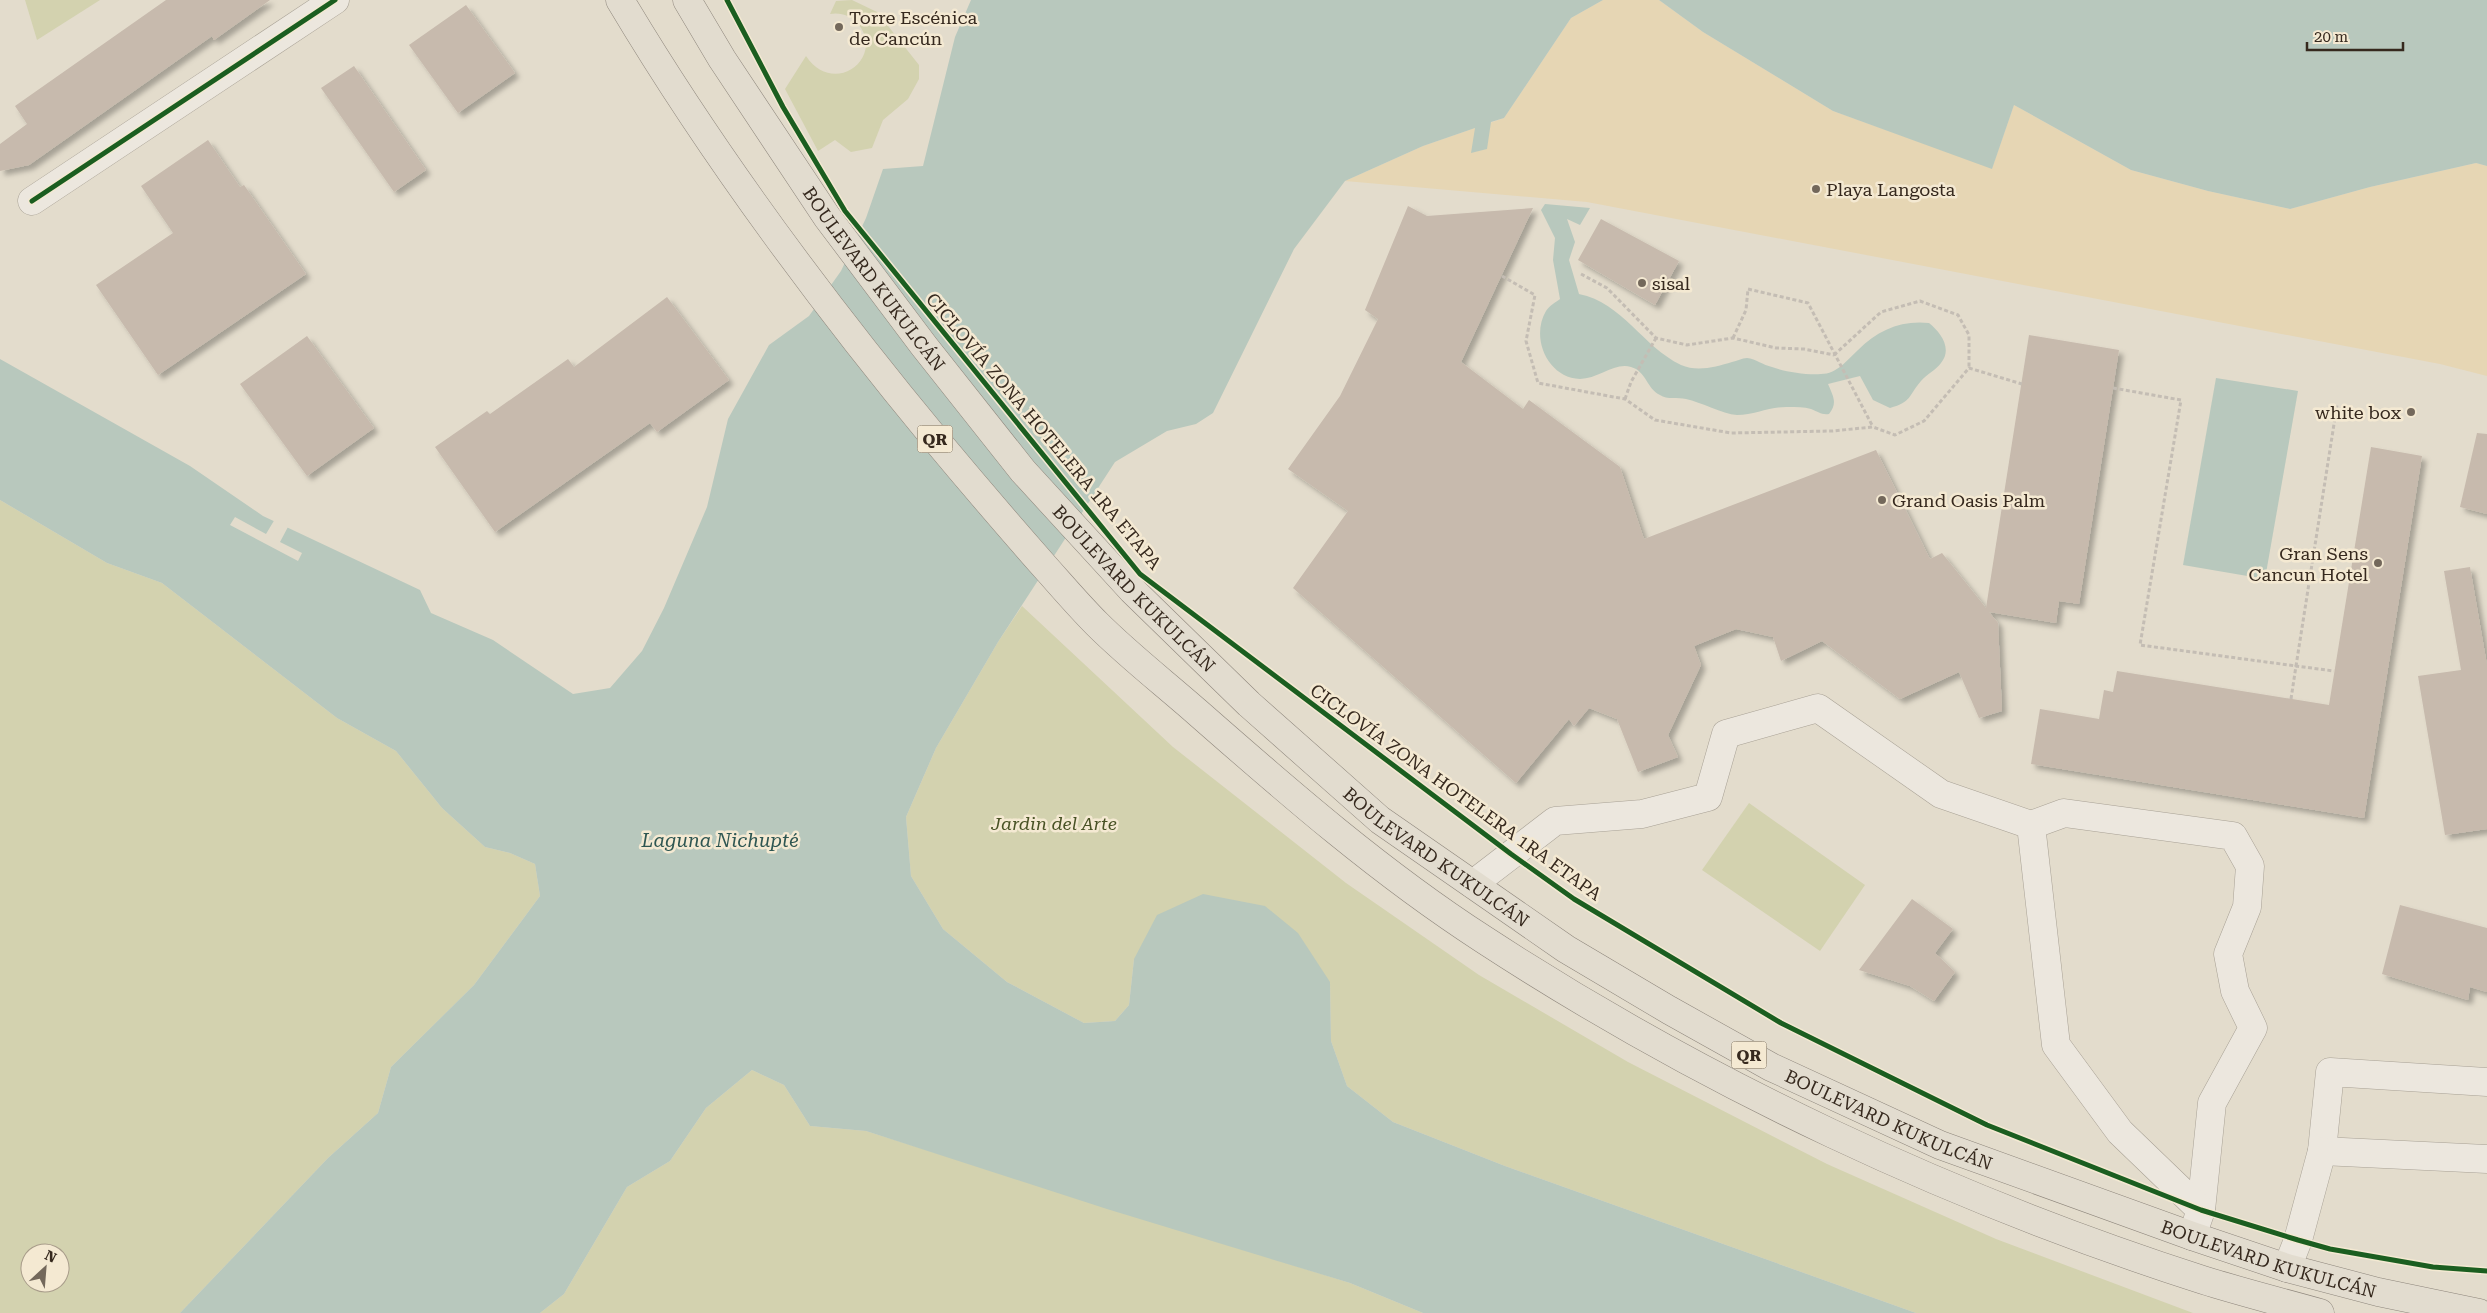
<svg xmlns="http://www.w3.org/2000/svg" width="2487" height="1313" viewBox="0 0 2487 1313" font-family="'Roboto Serif',serif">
  <defs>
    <filter id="shadow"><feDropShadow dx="4.5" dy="4.5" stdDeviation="2.5" flood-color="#0004"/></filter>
  </defs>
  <rect width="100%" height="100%" fill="#e3dccc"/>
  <!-- green -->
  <g fill="#d3d2af" fill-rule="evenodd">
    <path d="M 25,0 L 100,0 L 37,40 Z"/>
    <path d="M 852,0 L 877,12 L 919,65 L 919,79 L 908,99 L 883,120 L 872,148 L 851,152 L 835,140 L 818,151 L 785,89 L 806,56 C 834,98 886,57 858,24 C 851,16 841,12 830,14 L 836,1 Z"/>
    <path d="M 0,500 L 107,563 L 162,583 L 337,718 L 396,751 L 442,808 L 485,847 L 510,853 L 535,864 L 540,896 L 474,985 L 391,1067 L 378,1113 L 328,1158 L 180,1313 L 0,1313 ZM 30,1253 L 60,1253 L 60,1283 L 30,1283 Z"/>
    <path d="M 1022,606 L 1173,747 L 1346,883 L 1479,975 L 1628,1062 L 1827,1164 L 1996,1239 L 2193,1313 L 1916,1313 L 1505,1166 L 1393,1122 L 1347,1086 L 1331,1041 L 1330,982 L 1134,959 L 1129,1005 L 1115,1021 L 1084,1023 L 1007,982 L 943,929 L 911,876 L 906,817 L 936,748 L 998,642 Z"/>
    <path d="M 1749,803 L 1865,885 L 1820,951 L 1702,870 Z"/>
    <path d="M 752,1070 L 784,1085 L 810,1126 L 866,1131 L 1350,1283 L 1423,1313 L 540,1313 L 564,1294 L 627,1187 L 670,1161 L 706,1108 Z"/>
  </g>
  <!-- sand -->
  <path fill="#e6d6b4" d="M 1603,0 L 1659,0 L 1703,32 L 1833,111 L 1992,168 L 2014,105 L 2131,170 L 2208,191 L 2290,209 L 2370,187 L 2476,163 L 2487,166 L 2487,376 L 2440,364 L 1587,202 L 1345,181 L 1423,146 L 1504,118 L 1571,18 Z"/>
  <!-- water -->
  <g fill="#b8c8bd">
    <path d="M 971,0 L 1603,0 L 1571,18 L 1504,118 L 1491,122 L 1487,149 L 1471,153 L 1475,128 L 1423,146 L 1345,181 L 1294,249 L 1213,413 L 1196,424 L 1167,431 L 1115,462 L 998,642 L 936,748 L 906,817 L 911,876 L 943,929 L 1007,982 L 1084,1023 L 1115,1021 L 1129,1005 L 1134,959 L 1157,915 L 1203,894 L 1265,906 L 1298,933 L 1330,982 L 1331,1041 L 1347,1086 L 1393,1122 L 1505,1166 L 1916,1313 L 1423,1313 L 1350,1283 L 1107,1209 L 866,1131 L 810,1126 L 784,1085 L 752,1070 L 706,1108 L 670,1161 L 627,1187 L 564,1294 L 540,1313 L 180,1313 L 328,1158 L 378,1113 L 391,1067 L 474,985 L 540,896 L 535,864 L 510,853 L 485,847 L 442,808 L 396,751 L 337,718 L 162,583 L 107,563 L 0,500 L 0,359 L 190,466 L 263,516 L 420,590 L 431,613 L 493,640 L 573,694 L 610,688 L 642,651 L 664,608 L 707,507 L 728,419 L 769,345 L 809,316 L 841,271 L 866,218 L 883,169 L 923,166 L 955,37 Z"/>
    <path d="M 1659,0 L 2487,0 L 2487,166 L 2476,163 L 2370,187 L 2290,209 L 2208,191 L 2131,170 L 2014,105 L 1992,169 L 1833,111 L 1703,32 Z"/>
    <path d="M 1545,204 L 1590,208 L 1580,225 L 1567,219 L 1575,242 L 1569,260 L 1579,294 C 1623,303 1642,346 1681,365 C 1697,372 1716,367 1732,362 C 1737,361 1742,358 1747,358 C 1756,359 1763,365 1772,367 C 1786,372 1806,375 1821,374 C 1837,374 1847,360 1858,350 C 1878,330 1901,320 1929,323 C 1940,332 1953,348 1941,363 C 1936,370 1927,374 1921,381 C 1908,396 1912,402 1890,408 L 1873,400 L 1860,376 L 1828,384 C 1833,396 1838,403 1829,414 C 1821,415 1819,412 1811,409 C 1804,407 1796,407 1789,407 C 1771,406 1755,415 1737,415 C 1722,414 1701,402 1686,399 C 1678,397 1667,400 1660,395 C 1647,389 1646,371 1631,367 C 1615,362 1598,379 1580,379 C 1548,378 1530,338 1546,311 C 1549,306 1556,302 1560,299 L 1553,260 L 1555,238 L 1541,210 Z"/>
    <path d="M 2216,378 L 2298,391 L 2265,579 L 2183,565 Z"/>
  </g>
  <!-- pier -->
  <path fill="#e3dccc" d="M 235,517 L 266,534 L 275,519 L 289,525 L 280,542 L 302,553 L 298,561 L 230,525 Z"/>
  <!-- building -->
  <g fill="#c7baad" filter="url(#shadow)">
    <path d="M 166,0 L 270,0 L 214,40 L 212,36 L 29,165 L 0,171 L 0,144 L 27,124 L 15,106 Z"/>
    <path d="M 466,5 L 515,73 L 458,113 L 409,45 Z"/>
    <path d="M 354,66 L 426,170 L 394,192 L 321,88 Z"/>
    <path d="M 208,140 L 240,187 L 244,185 L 306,274 L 158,375 L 96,285 L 173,233 L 141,186 Z"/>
    <path d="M 1408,206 L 1427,216 L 1533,208 L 1461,362 L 1523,409 L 1529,400 L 1620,467 L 1644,539 L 1876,450 L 1930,559 L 1942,553 L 1986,608 L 2029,335 L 2119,350 L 2079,604 L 2059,601 L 2056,623 L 1989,612 L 1998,623 L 2002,711 L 1979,718 L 1959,672 L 1900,699 L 1822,641 L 1781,661 L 1773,637 L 1736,629 L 1694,646 L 1701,665 L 1668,735 L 1678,757 L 1638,772 L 1617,719 L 1589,708 L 1574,726 L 1569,719 L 1516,783 L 1293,588 L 1348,511 L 1288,469 L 1340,396 L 1378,319 L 1365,310 Z"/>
    <path d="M 1601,219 L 1679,261 L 1655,305 L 1578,260 Z"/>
    <path d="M 667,297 L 729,380 L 657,432 L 650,423 L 495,532 L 435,447 L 487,411 L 490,414 L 568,359 L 574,367 Z"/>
    <path d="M 307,336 L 374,428 L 307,476 L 240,384 Z"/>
    <path d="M 2477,433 L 2487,434 L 2487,514 L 2460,507 Z"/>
    <path d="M 2371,447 L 2422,456 L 2364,818 L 2031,764 L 2040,709 L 2099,719 L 2104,690 L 2113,692 L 2117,671 L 2329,705 Z"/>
    <path d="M 2470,567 L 2487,665 L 2487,829 L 2445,835 L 2418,676 L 2461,670 L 2444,571 Z"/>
    <path d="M 1912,899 L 1953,929 L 1935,953 L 1955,972 L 1934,1001 L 1910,986 L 1859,970 Z"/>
    <path d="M 2400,905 L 2487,928 L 2487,992 L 2470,987 L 2468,1000 L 2382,974 Z"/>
  </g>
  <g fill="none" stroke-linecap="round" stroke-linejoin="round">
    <!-- minor casing -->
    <g stroke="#a8a195" stroke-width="29">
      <g id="minor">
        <path d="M 32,201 L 335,0"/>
        <path d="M 2031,825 L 2064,813 L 2233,836 L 2250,866 L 2247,907 L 2228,954 L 2235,991 L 2253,1028 L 2212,1103 L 2201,1210"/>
        <path d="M 1473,884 L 1555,821 L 1642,814 L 1708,797 L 1726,734 L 1818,708 L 1941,794 L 2031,825 L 2056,1045 L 2120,1132 L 2201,1210 L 2192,1236"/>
        <path d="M 2487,1082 L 2330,1072 L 2322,1151 L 2487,1159"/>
        <path d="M 2287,1268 L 2298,1240 L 2322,1151"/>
      </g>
    </g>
    <!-- major casing -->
    <g stroke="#8e867c" stroke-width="29">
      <g id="major">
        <path d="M 620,0 C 713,156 821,301 937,441 C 972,483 1008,525 1045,567 C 1062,586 1079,606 1097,624 C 1128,655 1164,683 1197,712 C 1288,792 1381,873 1483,939 C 1705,1084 1951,1199 2203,1280 C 2241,1292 2281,1302 2320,1313"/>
        <path id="s1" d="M 687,0 L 722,59 L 827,217 L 924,346 L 1023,471 L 1132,590 L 1249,704 L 1380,820 L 1566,949 L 1669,1010 L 1771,1067 L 1940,1145 L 2192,1236 L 2287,1268 L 2378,1292 L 2479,1313"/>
      </g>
    </g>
    <!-- path -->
    <g stroke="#c4bdb4" stroke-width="3" stroke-dasharray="4 2.5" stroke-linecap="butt">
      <path d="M 1581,274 L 1607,288 L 1656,338 L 1687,345 L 1733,338 L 1776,348 L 1804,349 L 1834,355"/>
      <path d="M 1502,276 L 1535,295 L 1526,341 L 1538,383 L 1625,399 L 1655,420 L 1731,433 L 1832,431 L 1873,427 L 1895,435 L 1924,421 L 1969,368 L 2022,384"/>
      <path d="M 1733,338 L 1746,310 L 1748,289 L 1808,303 L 1873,427"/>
      <path d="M 1834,355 L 1881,312 L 1920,301 L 1958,315 L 1969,335 L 1969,368"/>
      <path d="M 2113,388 L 2181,400 L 2140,645 L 2296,666 L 2337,405"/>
      <path d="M 1625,399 L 1631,382 L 1656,338"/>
      <path d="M 2291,699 L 2296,666 L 2334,671"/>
    </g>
    <!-- minor -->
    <use href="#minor" stroke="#ece7de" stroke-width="28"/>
    <!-- major -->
    <use href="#major" stroke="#e2dccf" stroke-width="28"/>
    <!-- cycleway casing -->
    <g stroke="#f4e9d2" stroke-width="8">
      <g id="cycleway">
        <path d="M 727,0 L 783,107 L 845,211 L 1140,574 L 1511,854 L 1574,899 L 1781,1023 L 1987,1125 L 2201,1210 L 2298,1240 L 2330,1249 L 2433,1267 L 2487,1271"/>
        <path d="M 32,201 L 335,0"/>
      </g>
    </g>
    <!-- cycleway -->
    <use href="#cycleway" stroke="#1b5e20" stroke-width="5"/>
  </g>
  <!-- markers -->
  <g fill="#73685b" stroke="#f4e9d2" stroke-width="2">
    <circle cx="839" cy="27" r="5"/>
    <circle cx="1816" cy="189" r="5"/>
    <circle cx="1642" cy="283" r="5"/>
    <circle cx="2411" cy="412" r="5"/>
    <circle cx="1882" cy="500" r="5"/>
    <circle cx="2378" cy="563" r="5"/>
  </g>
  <g text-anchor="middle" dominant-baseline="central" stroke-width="5" stroke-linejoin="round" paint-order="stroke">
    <!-- shield labels -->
    <g fill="#f4e9d2" stroke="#6f6354" stroke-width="1">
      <rect x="917.5" y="425.5" width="35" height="27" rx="4"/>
      <rect x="1731.5" y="1041.5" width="35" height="27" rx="4"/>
    </g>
    <g font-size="16" font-weight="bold" fill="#36291e">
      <text x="935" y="439">QR</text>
      <text x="1749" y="1055">QR</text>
    </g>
    <!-- poi labels -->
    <g font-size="18" fill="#36291e" stroke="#f4e9d2" text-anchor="start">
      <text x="849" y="17">Torre Escénica<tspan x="849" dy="21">de Cancún</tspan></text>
      <text x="1826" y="189">Playa Langosta</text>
      <text x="1652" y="283">sisal</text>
      <text x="2401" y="412" text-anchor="end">white box</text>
      <text x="1892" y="500">Grand Oasis Palm</text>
      <text x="2368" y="553" text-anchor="end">Gran Sens<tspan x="2368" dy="21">Cancun Hotel</tspan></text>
    </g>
    <!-- street labels -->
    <g font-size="18" fill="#36291e" stroke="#f4e9d2">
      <text stroke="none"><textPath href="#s1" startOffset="336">BOULEVARD KUKULCÁN</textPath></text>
      <text transform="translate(1044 431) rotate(50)">CICLOVÍA ZONA HOTELERA 1RA ETAPA</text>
      <text stroke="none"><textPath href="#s1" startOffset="741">BOULEVARD KUKULCÁN</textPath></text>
      <text transform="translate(1456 792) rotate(36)">CICLOVÍA ZONA HOTELERA 1RA ETAPA</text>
      <text stroke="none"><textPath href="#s1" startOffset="1146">BOULEVARD KUKULCÁN</textPath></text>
      <text stroke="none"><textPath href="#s1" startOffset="1671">BOULEVARD KUKULCÁN</textPath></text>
      <text stroke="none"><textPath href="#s1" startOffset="2076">BOULEVARD KUKULCÁN</textPath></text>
    </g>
    <!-- park labels -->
    <g font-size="18" font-style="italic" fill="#485225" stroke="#f4e9d2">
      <text x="1054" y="823">Jardin del Arte</text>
    </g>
    <!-- water labels -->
    <g font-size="19" font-style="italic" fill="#2e5652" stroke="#f4e9d2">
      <text x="720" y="840">Laguna Nichupté</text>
    </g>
  </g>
  <!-- north arrow -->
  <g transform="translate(45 1268) rotate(26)"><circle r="24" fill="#f4e9d2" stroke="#a89c8a"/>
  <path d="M0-4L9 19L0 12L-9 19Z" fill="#73685b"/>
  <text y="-8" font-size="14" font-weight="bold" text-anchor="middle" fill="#36291e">N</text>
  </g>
  <!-- scale -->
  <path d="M2307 42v8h96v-8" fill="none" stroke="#36291e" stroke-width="2.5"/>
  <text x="2314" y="42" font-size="15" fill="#36291e" stroke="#f4e9d2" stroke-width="4" paint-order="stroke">20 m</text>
</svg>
